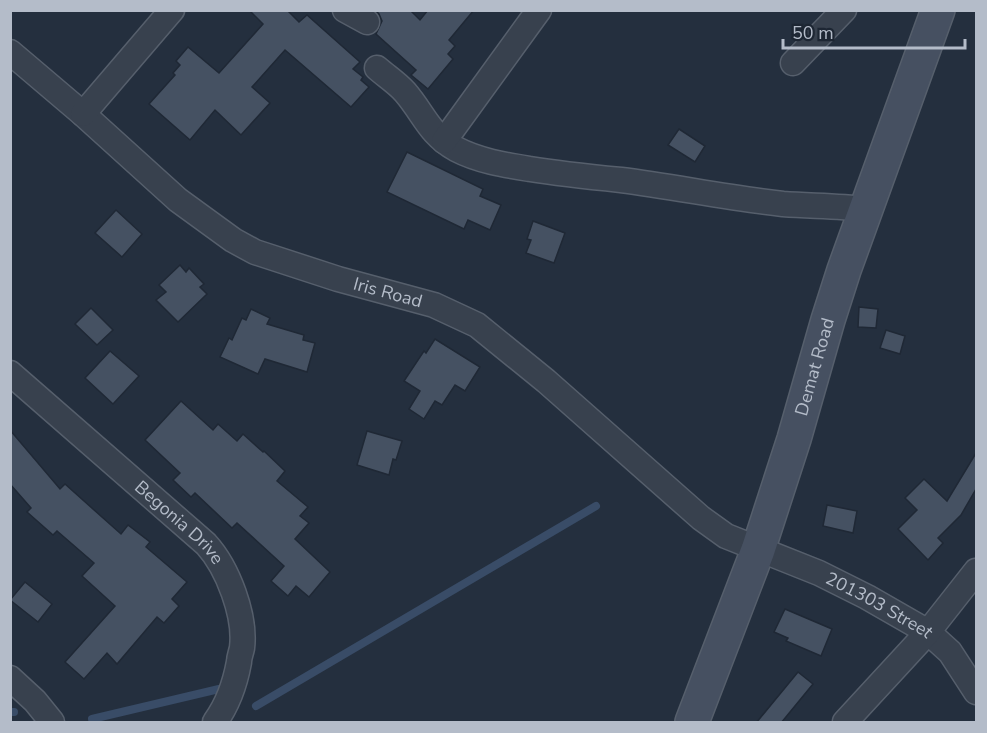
<svg xmlns="http://www.w3.org/2000/svg" width="987" height="733" viewBox="0 0 987 733" font-family="'Nunito Sans',sans-serif">
  <rect width="100%" height="100%" fill="#242f3e"/>
  <g fill="none" stroke-linecap="round" stroke-linejoin="round">
    <!-- stream -->
    <g stroke="#394c67" stroke-width="8">
      <path d="M 256,706 L 596,506"/>
      <path d="M 10,712 L 14,712"/>
      <path d="M 92,719 L 219,689"/>
    </g>
  </g>
  <!-- building -->
  <g fill="#455162" stroke="#1f2835" stroke-width="1.5">
    <path d="M 249,10 L 287,10 L 299,22 L 307,15 L 360,62 L 353,69 L 363,77 L 361,80 L 369,87 L 351,107 L 285,50 L 252,87 L 270,103 L 241,135 L 215,110 L 190,140 L 149,104 L 175,75 L 173,73 L 180,65 L 176,61 L 188,47 L 219,73 L 263,24 Z"/>
    <path d="M 375,10 L 410,10 L 420,20 L 428,10 L 474,10 L 449,40 L 455,46 L 448,54 L 453,59 L 428,89 L 411,75 L 416,70 L 376,34 L 382,21 L 379,14 Z"/>
    <path d="M 679,129 L 705,146 L 695,162 L 668,145 Z"/>
    <path d="M 407,152 L 483,189 L 480,196 L 501,205 L 490,230 L 468,220 L 464,229 L 387,192 Z"/>
    <path d="M 116,210 L 142,234 L 122,257 L 95,233 Z"/>
    <path d="M 533,221 L 565,233 L 554,263 L 526,253 L 531,240 L 527,239 Z"/>
    <path d="M 180,265 L 186,272 L 189,268 L 204,284 L 200,287 L 207,294 L 178,322 L 156,300 L 166,292 L 159,285 Z"/>
    <path d="M 859,307 L 878,309 L 876,328 L 858,327 Z"/>
    <path d="M 91,308 L 113,330 L 97,345 L 75,324 Z"/>
    <path d="M 251,309 L 270,318 L 267,324 L 304,335 L 303,340 L 315,343 L 307,372 L 265,359 L 258,374 L 220,357 L 229,338 L 232,340 L 242,318 L 246,320 Z"/>
    <path d="M 886,330 L 905,336 L 900,354 L 880,348 Z"/>
    <path d="M 435,339 L 480,367 L 465,391 L 455,385 L 442,405 L 435,401 L 424,419 L 409,409 L 420,391 L 404,381 L 424,351 L 426,353 Z"/>
    <path d="M 110,351 L 139,376 L 113,404 L 85,378 Z"/>
    <path d="M 181,401 L 213,430 L 218,424 L 237,441 L 243,434 L 263,452 L 264,451 L 285,471 L 277,481 L 308,507 L 300,516 L 309,523 L 295,539 L 330,572 L 309,597 L 296,586 L 288,596 L 271,581 L 284,566 L 237,523 L 232,528 L 195,493 L 191,497 L 173,480 L 180,473 L 145,440 Z"/>
    <path d="M 10,430 L 60,489 L 65,484 L 121,534 L 128,525 L 150,542 L 146,547 L 187,582 L 172,599 L 179,606 L 164,623 L 157,617 L 117,664 L 107,653 L 84,679 L 65,662 L 115,606 L 82,576 L 94,563 L 57,531 L 53,535 L 27,512 L 31,508 L 10,484 Z"/>
    <path d="M 367,431 L 402,441 L 396,460 L 393,459 L 389,475 L 357,465 Z"/>
    <path d="M 976,453 L 976,489 L 961,515 L 938,538 L 943,543 L 928,560 L 898,529 L 917,510 L 905,498 L 924,479 L 947,501 Z"/>
    <path d="M 827,505 L 857,511 L 853,533 L 823,526 Z"/>
    <path d="M 25,582 L 52,604 L 38,622 L 10,600 Z"/>
    <path d="M 785,609 L 832,629 L 821,656 L 786,641 L 788,638 L 774,632 Z"/>
    <path d="M 798,672 L 813,684 L 781,723 L 756,723 Z"/>
  </g>
  <g fill="none" stroke-linecap="round" stroke-linejoin="round">
    <!-- street casing -->
    <g stroke="#565f6c" stroke-width="27">
      <g id="street">
        <path d="M 345,10 L 367,22"/>
        <path id="s1" d="M 10,52 L 83,114 L 178,200 L 233,240 L 255,252 L 338,279 L 434,305 L 477,325 L 546,381 L 701,518 L 726,536 L 819,573 L 867,597 L 928,632 L 950,652 L 976,692"/>
        <path d="M 793,63 L 844,10"/>
        <path d="M 377,68 C 386,76 397,83 405,92 C 424,114 429,134 456,149 C 479,161 505,165 530,169 C 561,174 591,177 621,180 C 675,187 729,198 783,204 C 811,206 838,206 865,209"/>
        <path d="M 83,114 L 172,10"/>
        <path d="M 444,141 L 539,10"/>
        <path id="s2" d="M 10,373 L 206,544 C 228,568 246,616 242,648 C 241,653 239,657 239,662 C 235,684 228,704 215,722"/>
        <path d="M 10,678 L 35,701 L 52,722"/>
        <path d="M 845,722 L 928,632 L 976,571"/>
      </g>
    </g>
    <!-- secondary casing -->
    <g stroke="#565f6c" stroke-width="36">
      <g id="secondary">
        <path id="s3" d="M 692,722 L 758,550 L 794,439 L 828,320 L 844,270 L 938,10"/>
      </g>
    </g>
    <!-- street -->
    <use href="#street" stroke="#38414e" stroke-width="24"/>
    <!-- secondary -->
    <use href="#secondary" stroke="#465061" stroke-width="33"/>
  </g>
  <g text-anchor="middle" dominant-baseline="central" stroke-width="6" stroke-linejoin="round" paint-order="stroke">
    <!-- street labels -->
    <g font-size="18" fill="#b4bcc9" stroke="#1d2633">
      <text stroke="none"><textPath href="#s1" startOffset="456">Iris Road</textPath></text>
      <text stroke="none"><textPath href="#s3" startOffset="376">Demat Road</textPath></text>
      <text stroke="none"><textPath href="#s2" startOffset="226">Begonia Drive</textPath></text>
      <text stroke="none"><textPath href="#s1" startOffset="1046">201303 Street</textPath></text>
    </g>
  </g>
  <!-- border -->
  <rect width="987" height="733" fill="none" stroke="#b4bcc9" stroke-width="24"/>
  <!-- scale -->
  <path d="M783 39v9h182v-9" fill="none" stroke="#b4bcc9" stroke-width="3"/>
  <text x="792" y="39" font-size="18" fill="#b4bcc9" stroke="#1d2633" stroke-width="4.5" paint-order="stroke">50 m</text>
</svg>
